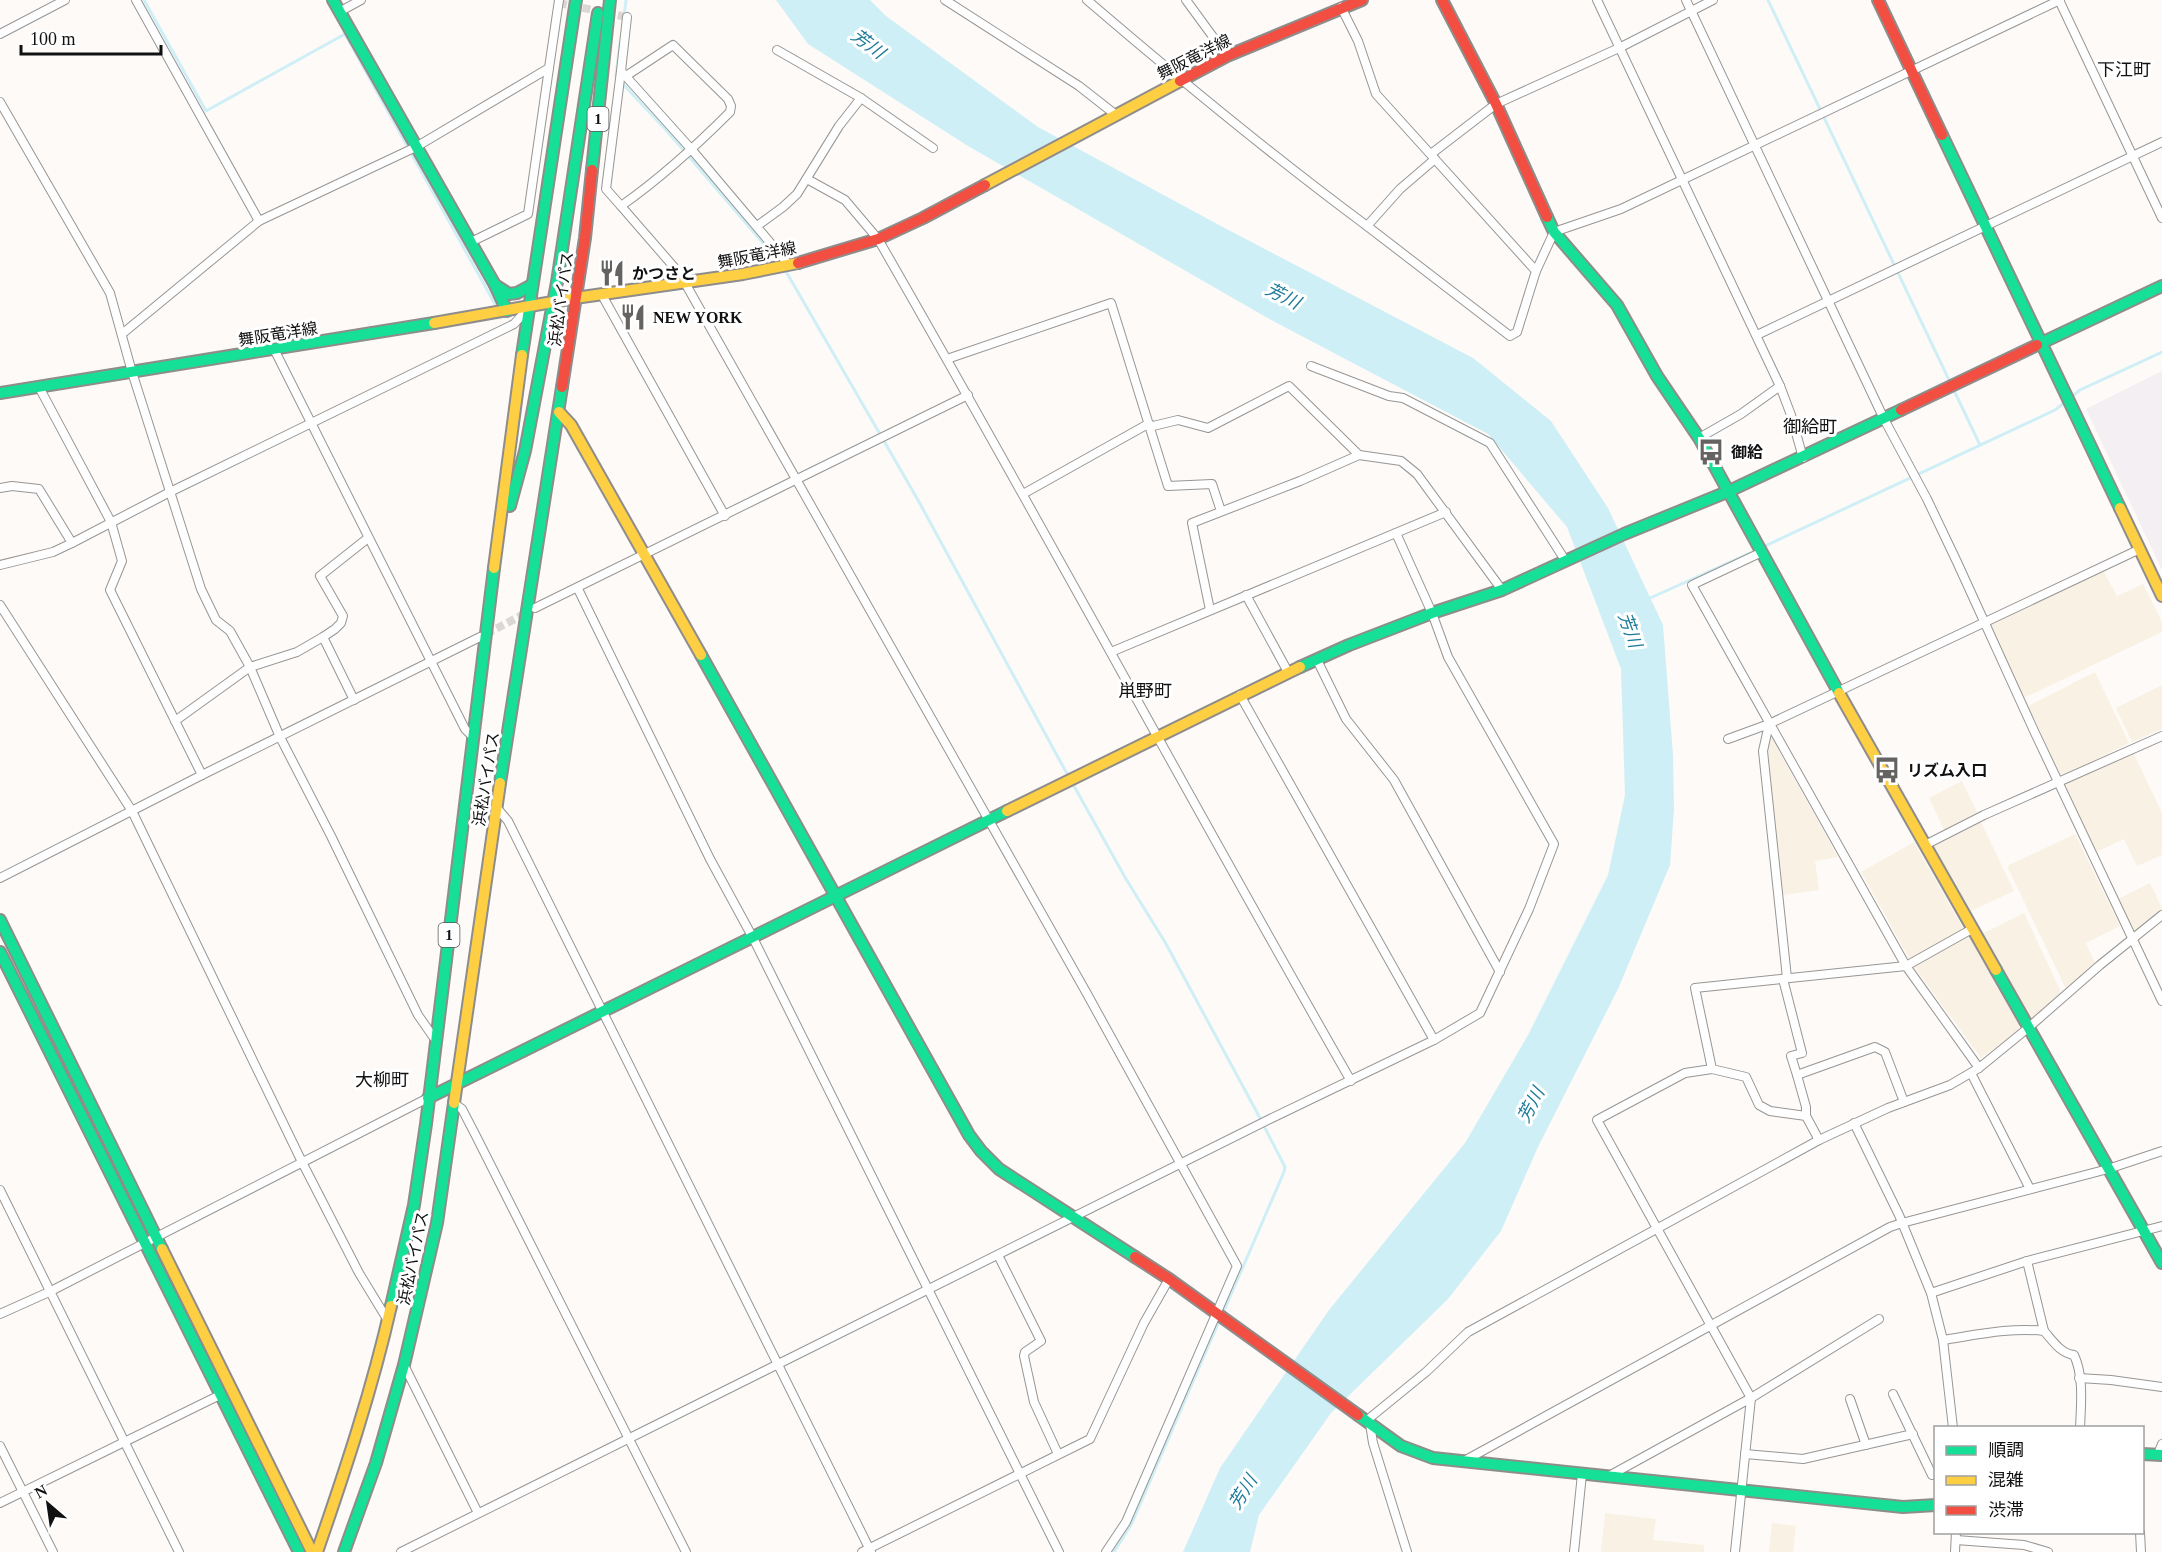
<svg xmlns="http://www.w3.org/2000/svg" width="2162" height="1552" viewBox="0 0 2162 1552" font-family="'Times New Roman','Noto Sans JP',serif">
  <rect width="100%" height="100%" fill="#fdfaf7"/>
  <!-- industrial -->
  <path fill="#f4eff3" d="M 2162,371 L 2162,570 L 2086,409 Z"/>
  <!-- farmland -->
  <g fill="#f9f2e4">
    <path d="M 2103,570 L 2117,596 L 2143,584 L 2162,622 L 2162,632 L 2024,698 L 1989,624 Z"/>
    <path d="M 2095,672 L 2129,743 L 2065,775 L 2060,774 L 2028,706 Z"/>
    <path d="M 2162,685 L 2162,729 L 2132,742 L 2116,708 Z"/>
    <path d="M 1771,737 L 1838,857 L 1815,861 L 1819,890 L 1783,895 L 1767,752 Z"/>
    <path d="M 2132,750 L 2162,813 L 2162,855 L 2137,866 L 2124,839 L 2096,852 L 2063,785 L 2064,781 Z"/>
    <path d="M 1962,781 L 1979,816 L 1945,832 L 1929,798 Z"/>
    <path d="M 1980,820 L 2014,891 L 1969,912 L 1932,848 L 1934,844 Z"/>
    <path d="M 2075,834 L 2120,926 L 2086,943 L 2096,965 L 2067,991 L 2007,866 Z"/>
    <path d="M 1914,842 L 1964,930 L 1910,960 L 1861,872 Z"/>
    <path d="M 2150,883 L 2162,908 L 2162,913 L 2137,933 L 2134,932 L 2118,899 Z"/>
    <path d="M 2024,913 L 2060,990 L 2060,996 L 2031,1018 L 1982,934 Z"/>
    <path d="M 1966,937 L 1970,937 L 2019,1025 L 2019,1030 L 1981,1058 L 1914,967 Z"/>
    <path d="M 1605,1513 L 1656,1519 L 1653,1540 L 1704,1545 L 1704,1552 L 1601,1552 Z"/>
    <path d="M 1772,1523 L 1796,1526 L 1793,1552 L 1769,1552 Z"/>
  </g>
  <!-- water -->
  <path fill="#cfeff6" d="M 776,0 L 870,0 L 886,16 L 1038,127 L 1219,225 L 1473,358 L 1551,421 L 1608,508 L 1663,625 L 1673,755 L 1674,809 L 1670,865 L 1618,989 L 1538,1147 L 1501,1231 L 1448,1299 L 1331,1413 L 1259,1515 L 1250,1552 L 1183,1552 L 1220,1468 L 1329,1310 L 1465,1143 L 1528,1035 L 1608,875 L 1625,795 L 1621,669 L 1567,527 L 1488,434 L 1273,321 L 968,146 L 808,44 Z"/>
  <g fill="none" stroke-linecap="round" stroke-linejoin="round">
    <!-- stream -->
    <g stroke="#cfeff6" stroke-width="3">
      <path d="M 144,0 L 206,111 L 345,34 L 495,304"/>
      <path d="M 1768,0 L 1980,445"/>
      <path d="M 624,16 L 626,0"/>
      <path d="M 618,78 L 616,76 L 620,43"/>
      <path d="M 622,83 L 667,131 L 780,263"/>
      <path d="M 784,268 L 918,500 L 1060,761 L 1126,879 L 1165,942 L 1260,1118"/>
      <path d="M 1763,547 L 2055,410 L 2080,390 L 2162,352"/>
      <path d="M 1648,599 L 1757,550"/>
      <path d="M 1223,1313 L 1284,1172 L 1285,1167 L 1265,1128"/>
      <path d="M 1114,1552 L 1132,1523 L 1220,1319"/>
    </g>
    <!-- street-tunnel -->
    <g stroke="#dad7d4" stroke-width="8" stroke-dasharray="8 4" stroke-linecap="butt">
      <path d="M 559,3 L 627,17"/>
      <path d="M 486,634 L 526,613"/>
    </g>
    <!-- street casing -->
    <g stroke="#979695" stroke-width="10">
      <g id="street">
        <path d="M 136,0 L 259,221"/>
        <path d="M 945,0 L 1079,86 L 1116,115"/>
        <path d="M 1087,0 C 1178,78 1270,154 1367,226 L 1400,189 L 1435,159"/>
        <path d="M 1186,0 L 1227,56"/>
        <path d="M 1597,0 L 1780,386 L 1791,415 L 1803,458"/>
        <path d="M 1686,0 L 1884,419 L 1927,499 L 1957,562 L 2035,733 L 2162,1001"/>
        <path d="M 2059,0 L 2162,218"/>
        <path d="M 1341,7 L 1358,41 L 1376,94 L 1536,271 L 1554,232 L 1621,209 L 2060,0"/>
        <path d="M 339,12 L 361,0"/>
        <path d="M 627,17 L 621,71 L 692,150 L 789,265"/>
        <path d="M 0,34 L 65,0"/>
        <path d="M 777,50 L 861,98 L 933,148"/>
        <path d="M 626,76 L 673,45 L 728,99 L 731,106 L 730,112 C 696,146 661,178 621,206 L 680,274 L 1086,992 L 1237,1266 L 1126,1522 L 1106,1552"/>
        <path d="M 0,102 L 110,293 L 132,372 L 201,589 L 216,620 L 230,631 L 250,667 L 280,737 L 331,836 L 418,1015 L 434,1038"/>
        <path d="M 1431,154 L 1496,104 L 1619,48 L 1713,0"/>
        <path d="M 807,179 L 845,200 L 878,239 C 1039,518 1191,802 1351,1081"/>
        <path d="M 621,206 L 606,189 L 621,71"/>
        <path d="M 757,226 L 783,207 L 797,194 L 839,126 L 861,98"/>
        <path d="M 1367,226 L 1510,336 L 1517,332 L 1536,271"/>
        <path d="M 471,242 L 528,214 L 549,68"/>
        <path d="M 602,295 L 725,516"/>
        <path d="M 122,334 L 259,221 L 416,147 L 549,68 L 559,0"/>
        <path d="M 1757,335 L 2162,142"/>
        <path d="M 274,349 L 465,729 L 471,735"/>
        <path d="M 947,359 L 1111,303 L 1168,486 L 1212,484 L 1221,511"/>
        <path d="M 1311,366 L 1389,396 L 1403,398 L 1490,443 L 1565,560"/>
        <path d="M 39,387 L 111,522 L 122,561 L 110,590 L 202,775"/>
        <path d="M 1699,438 L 1741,414 L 1780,386"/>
        <path d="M 0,488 L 12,486 L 39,489 L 72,543"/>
        <path d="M 1023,494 L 1148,424 L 1153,426 L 1178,420 L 1208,428 L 1289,386 L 1359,455"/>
        <path d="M 1760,553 L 1692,585 L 1906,966 L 1979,1068"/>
        <path d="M 0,565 L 53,552 L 72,543 L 170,492 L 514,324 L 524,313"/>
        <path d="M 578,589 L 710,859 L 753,938 L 1059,1552"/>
        <path d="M 1246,595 L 1288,672"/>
        <path d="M 0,605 L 132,811 L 302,1162 L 359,1273 L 387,1319"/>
        <path d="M 535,608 L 968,395"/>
        <path d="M 1210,610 L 1192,523 L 1300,481 L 1359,455 L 1401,461 L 1417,474 L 1502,590"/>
        <path d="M 323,637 L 354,700"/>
        <path d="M 1111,652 L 1446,512"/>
        <path d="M 1317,660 L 1346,719 L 1394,780 L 1500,972"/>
        <path d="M 1240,695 L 1434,1040"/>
        <path d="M 175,721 L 250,667 L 297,652 L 323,637 L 335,629 L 341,623 L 343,616 L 320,576 L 368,538"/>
        <path d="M 1769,724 L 1763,751 L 1787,978"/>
        <path d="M 1728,739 L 1769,724 L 2140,549"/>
        <path d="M 497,808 L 508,821 L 871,1552"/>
        <path d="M 1925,845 L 1984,815 L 2162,736"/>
        <path d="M 0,878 L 202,775 L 480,637"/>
        <path d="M 1783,979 L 1802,1053 L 1791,1056 L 1797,1075"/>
        <path d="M 1712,1069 L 1685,1073 L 1597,1120 L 1751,1398 L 1735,1552"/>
        <path d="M 1971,1073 L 2030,1189"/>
        <path d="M 455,1104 L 462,1109 L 476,1136 L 686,1552"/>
        <path d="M 1806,1116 L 1806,1107 L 1797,1075 L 1875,1047 L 1885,1052 L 1904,1102"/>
        <path d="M 1854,1123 L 1899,1215 L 1931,1293 L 1943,1340 L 1953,1428"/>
        <path d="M 1819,1140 L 1806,1116 L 1770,1111 L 1759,1105 L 1746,1077 L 1712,1069 L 1695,988 L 1906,966 L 1972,929"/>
        <path d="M 0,1190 L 179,1552"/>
        <path d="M 998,1255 L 1041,1341 L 1025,1352 L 1024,1356 L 1034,1402 L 1058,1454"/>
        <path d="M 2027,1261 L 2044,1331"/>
        <path d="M 1931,1293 L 2027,1261 L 2162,1226"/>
        <path d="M 0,1314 L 49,1292 L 428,1098"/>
        <path d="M 1943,1340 C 1976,1335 2011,1327 2044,1331 C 2053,1341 2060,1353 2074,1355 C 2084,1376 2081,1405 2080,1428"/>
        <path d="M 405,1367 L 478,1513"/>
        <path d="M 2079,1378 L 2111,1380 L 2162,1387"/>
        <path d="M 1893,1394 L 1932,1475 L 1936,1473"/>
        <path d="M 1850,1399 L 1866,1445"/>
        <path d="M 1366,1421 L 1426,1372 L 1468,1332 L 1819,1140 L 1888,1108 L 1950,1085 L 1979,1068 L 2028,1028 L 2100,965 L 2162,915"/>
        <path d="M 1370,1424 L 1373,1443 L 1407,1552"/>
        <path d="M 0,1446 L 53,1552"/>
        <path d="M 1745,1454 L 1803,1459 L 1913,1434"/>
        <path d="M 2158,1454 L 2162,1444"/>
        <path d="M 1464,1461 L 1890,1227 L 1902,1223 L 2108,1169 L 2162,1151"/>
        <path d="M 1609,1476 L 1751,1398 L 1879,1319"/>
        <path d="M 0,1503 L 220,1395"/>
        <path d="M 2140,1532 L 2141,1552"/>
        <path d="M 1956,1540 L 2024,1545 L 2048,1552"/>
        <path d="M 401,1552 L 1270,1119 L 1434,1040 L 1480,1013 L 1529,909 L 1554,844 L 1448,657 L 1432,613 L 1396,533"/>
        <path d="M 862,1552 L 1090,1439 L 1144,1323 L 1169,1279"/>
        <path d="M 1574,1552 L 1582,1474"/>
        <path d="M 1955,1552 L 1956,1532"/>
      </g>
    </g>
    <!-- fast casing -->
    <g stroke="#8e8d8b" stroke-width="14">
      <g id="fast">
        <path d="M 333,0 L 495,285 L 507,311"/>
        <path d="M 1942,135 L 2120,508"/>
        <path d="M 592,170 L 610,0"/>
        <path d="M 1547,217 L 1554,232 L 1617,305 L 1657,376 L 1699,438 L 1839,693"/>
        <path d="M 495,285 L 509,294 L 517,293 L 532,285"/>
        <path d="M 2037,345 L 2162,286"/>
        <path d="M 522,355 L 576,0"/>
        <path d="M 0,393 L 434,323"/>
        <path d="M 510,506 L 525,451 L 557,282 L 598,13"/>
        <path d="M 701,655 L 969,1135 L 981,1151 L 999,1169 L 1135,1257"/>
        <path d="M 1300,667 L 1349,645 L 1432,613 L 1502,590 L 1624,534 L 1727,492 L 1901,410"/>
        <path d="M 500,783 L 562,387"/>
        <path d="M 0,920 L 162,1249"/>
        <path d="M 0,952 L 299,1552"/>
        <path d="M 1996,970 L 2162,1263"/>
        <path d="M 428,1098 L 1007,811"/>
        <path d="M 391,1306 L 414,1205 L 426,1124 L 494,568"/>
        <path d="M 1358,1415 L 1401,1446 L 1433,1458 L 1903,1507 L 1936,1505"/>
        <path d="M 2142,1454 L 2162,1455"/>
        <path d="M 344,1552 L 376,1463 L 404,1365 L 437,1223 L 454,1103"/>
      </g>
    </g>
    <!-- slow casing -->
    <g stroke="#8e8d8b" stroke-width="14">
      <g id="slow">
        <path d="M 985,185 L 1180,81"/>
        <path d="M 434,323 L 575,298 L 743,274 L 798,263"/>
        <path d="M 559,412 L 571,425 L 701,655"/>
        <path d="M 2120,508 L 2162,596"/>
        <path d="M 494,568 L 522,355"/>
        <path d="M 1839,693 L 1996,970"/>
        <path d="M 1007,811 L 1300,667"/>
        <path d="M 454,1103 L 500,783"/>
        <path d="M 162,1249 L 312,1552"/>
        <path d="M 317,1552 C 345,1471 372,1390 391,1306"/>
      </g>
    </g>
    <!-- jam casing -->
    <g stroke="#8e8d8b" stroke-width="14">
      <g id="jam">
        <path d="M 1442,0 L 1496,104 L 1547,217"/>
        <path d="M 1878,0 L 1942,135"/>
        <path d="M 1180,81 L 1227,56 L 1362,0"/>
        <path d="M 798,263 L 878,239 L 923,218 L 985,185"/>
        <path d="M 562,387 L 585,238 L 592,170"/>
        <path d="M 1901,410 L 2037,345"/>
        <path d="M 1135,1257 L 1169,1279 L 1358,1415"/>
      </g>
    </g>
    <!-- street -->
    <use href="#street" stroke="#fffefe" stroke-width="8"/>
    <!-- fast -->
    <use href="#fast" stroke="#16e098" stroke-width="10"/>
    <!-- slow -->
    <use href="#slow" stroke="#ffcf43" stroke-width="10"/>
    <!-- jam -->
    <use href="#jam" stroke="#f24e42" stroke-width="10"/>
  </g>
  <!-- icons -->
  <defs>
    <g id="restaurant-bare" transform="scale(2.07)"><path d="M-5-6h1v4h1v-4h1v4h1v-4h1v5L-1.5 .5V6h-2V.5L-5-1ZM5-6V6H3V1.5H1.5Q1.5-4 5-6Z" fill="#646362" stroke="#fff" stroke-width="2.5" paint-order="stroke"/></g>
    <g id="bus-bare" transform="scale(2.07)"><path d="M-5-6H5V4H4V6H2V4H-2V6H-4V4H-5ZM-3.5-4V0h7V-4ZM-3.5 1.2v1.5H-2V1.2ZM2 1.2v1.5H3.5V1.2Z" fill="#646362" stroke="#fff" stroke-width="2.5" paint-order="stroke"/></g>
  </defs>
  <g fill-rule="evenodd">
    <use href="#restaurant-bare" x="612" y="273"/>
    <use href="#restaurant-bare" x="633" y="317"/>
    <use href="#bus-bare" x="1711" y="452"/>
    <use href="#bus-bare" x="1887" y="770"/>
  </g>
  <g text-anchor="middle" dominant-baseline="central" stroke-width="6" stroke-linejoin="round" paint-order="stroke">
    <!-- shield labels -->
    <g fill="#fff" stroke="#585858" stroke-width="1.5">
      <rect x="587.5" y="107" width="21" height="24" rx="4.5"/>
      <rect x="438.5" y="923" width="21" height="24" rx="4.5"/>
    </g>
    <g font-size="15" font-weight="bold" fill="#111">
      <text x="598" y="119">1</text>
      <text x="449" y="935">1</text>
    </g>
    <!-- street labels -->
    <g font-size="16" fill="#111" stroke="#fff">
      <text transform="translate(1194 57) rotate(-27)">舞阪竜洋線</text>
      <text transform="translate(757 255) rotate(-11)">舞阪竜洋線</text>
      <text transform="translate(561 299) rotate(-82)">浜松バイパス</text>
      <text transform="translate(278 334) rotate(-9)">舞阪竜洋線</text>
      <text transform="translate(486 779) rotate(-81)">浜松バイパス</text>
      <text transform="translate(413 1258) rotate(-78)">浜松バイパス</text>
    </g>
    <!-- poi labels -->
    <g font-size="16" font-weight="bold" fill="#111" stroke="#fff" text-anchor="start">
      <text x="632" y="273">かつさと</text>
      <text x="653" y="317">NEW YORK</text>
      <text x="1731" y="452">御給</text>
      <text x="1907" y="770">リズム入口</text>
    </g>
    <!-- water labels -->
    <g font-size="18" font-style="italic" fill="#1b7b9a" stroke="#fff">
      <text transform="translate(868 44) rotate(37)">芳川</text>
      <text transform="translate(1283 296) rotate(27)">芳川</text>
      <text transform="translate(1630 630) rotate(70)">芳川</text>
      <text transform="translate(1531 1105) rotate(-62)">芳川</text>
      <text transform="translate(1243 1492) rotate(-58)">芳川</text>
    </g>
    <!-- neighbourhood labels -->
    <g font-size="18" fill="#111" stroke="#fff">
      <text x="2124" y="70">下江町</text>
      <text x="1810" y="427">御給町</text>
      <text x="1145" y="691">鼡野町</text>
      <text x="382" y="1080">大柳町</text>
    </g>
  </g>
  <!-- legend -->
  <rect x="1934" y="1426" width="210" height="108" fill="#ffffff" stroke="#a0a0a0" stroke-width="1.5"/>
  <rect x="1946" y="1446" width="30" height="9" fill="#16e098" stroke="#a0a0a0" stroke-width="1.5"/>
  <text x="1988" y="1456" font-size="18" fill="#111111">順調</text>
  <rect x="1946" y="1476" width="30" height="9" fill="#ffcf43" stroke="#a0a0a0" stroke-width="1.5"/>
  <text x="1988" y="1486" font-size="18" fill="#111111">混雑</text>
  <rect x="1946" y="1506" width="30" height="9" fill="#f24e42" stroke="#a0a0a0" stroke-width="1.5"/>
  <text x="1988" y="1516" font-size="18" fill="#111111">渋滞</text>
  <!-- north arrow -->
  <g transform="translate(48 1504) rotate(331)" stroke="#ffffff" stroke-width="4.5" paint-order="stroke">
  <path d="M0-4.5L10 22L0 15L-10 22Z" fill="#111111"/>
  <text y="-9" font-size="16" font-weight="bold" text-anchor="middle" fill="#111111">N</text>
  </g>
  <!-- scale -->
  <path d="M21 45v9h140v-9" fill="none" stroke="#111111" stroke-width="3"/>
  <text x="30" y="45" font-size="18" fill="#111111" stroke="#ffffff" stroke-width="4.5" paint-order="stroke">100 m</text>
</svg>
